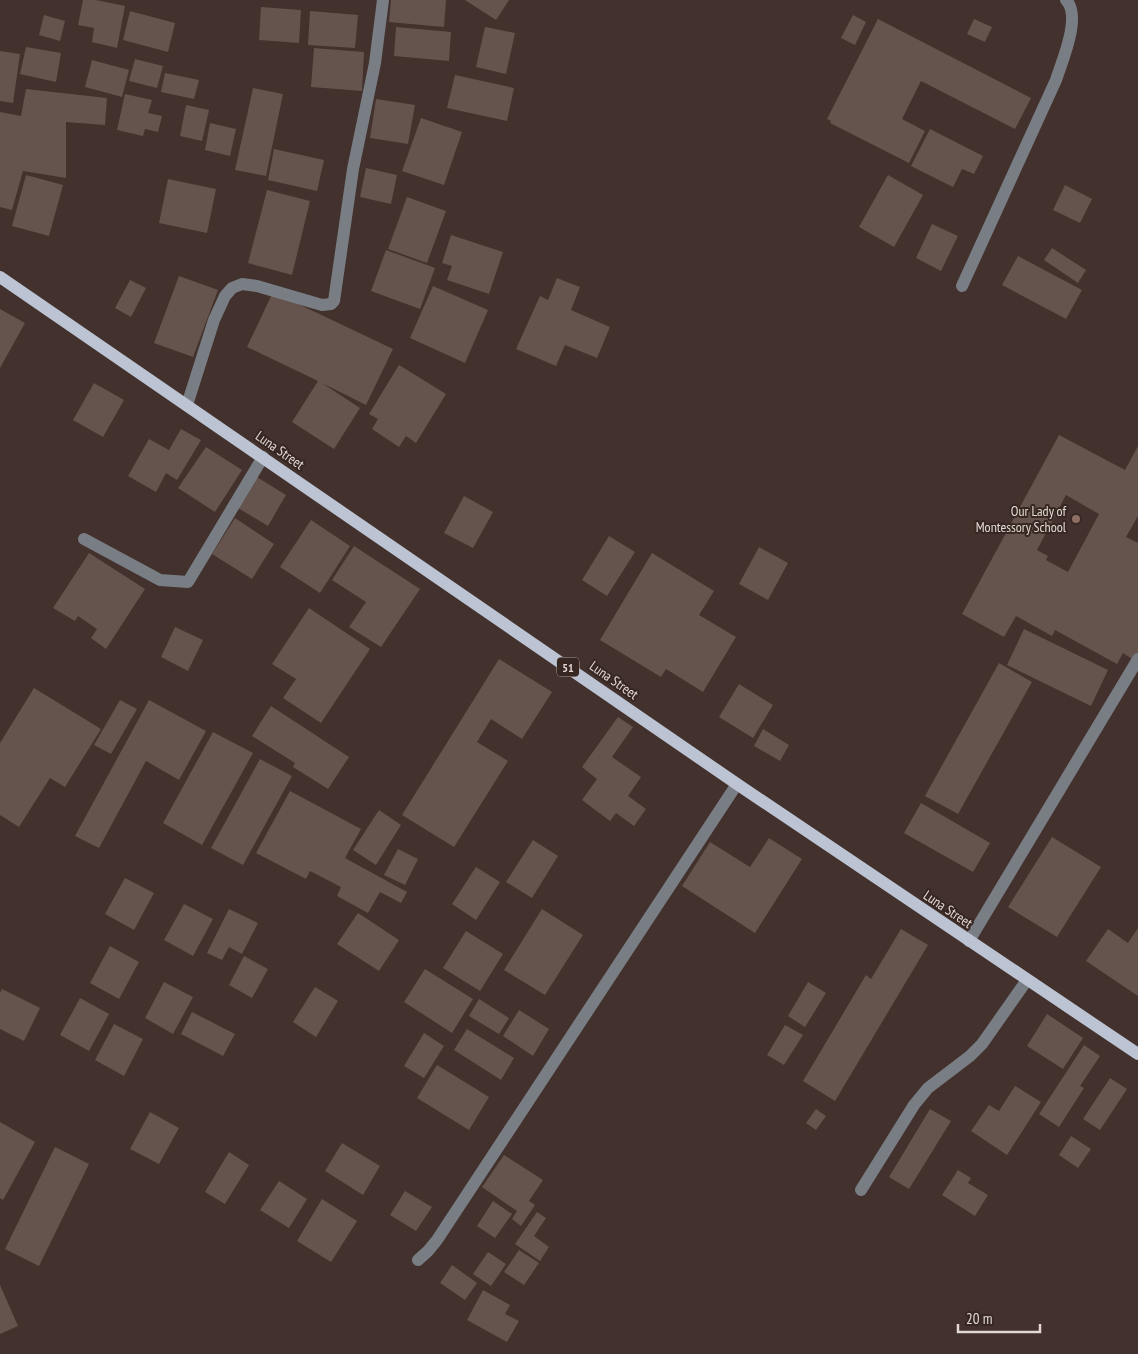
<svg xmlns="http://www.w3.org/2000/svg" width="1138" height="1354" viewBox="0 0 1138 1354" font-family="'PT Sans Narrow',sans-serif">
  <rect width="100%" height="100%" fill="#42312c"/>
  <!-- building -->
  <g fill="#65534d" fill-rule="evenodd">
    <path d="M 83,0 L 96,0 L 125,6 L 117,48 L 92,42 L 94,28 L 78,25 Z"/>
    <path d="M 391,0 L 446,0 L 444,27 L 389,22 Z"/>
    <path d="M 465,0 L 509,0 L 496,20 Z"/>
    <path d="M 261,7 L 301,10 L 299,43 L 259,40 Z"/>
    <path d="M 130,11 L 175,23 L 168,52 L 123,40 Z"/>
    <path d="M 310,11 L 358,15 L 355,48 L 308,45 Z"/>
    <path d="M 44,15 L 65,21 L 60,41 L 39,35 Z"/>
    <path d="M 853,15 L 866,22 L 855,45 L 841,38 Z"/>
    <path d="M 878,19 L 1031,98 L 1015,129 L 921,81 L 902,119 L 925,131 L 909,163 L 830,123 L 831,121 L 827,119 Z"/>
    <path d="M 974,19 L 992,27 L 985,42 L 967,34 Z"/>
    <path d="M 396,27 L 451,32 L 449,61 L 394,56 Z"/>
    <path d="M 485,27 L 515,33 L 506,74 L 476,67 Z"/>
    <path d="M 26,47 L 61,53 L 56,82 L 20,74 Z"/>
    <path d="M 314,48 L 364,52 L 362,91 L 311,87 Z"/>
    <path d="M 0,51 L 20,54 L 13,103 L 0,101 Z"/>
    <path d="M 135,59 L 163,66 L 157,88 L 129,81 Z"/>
    <path d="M 92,60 L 129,70 L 122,97 L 85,87 Z"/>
    <path d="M 165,73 L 199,80 L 194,99 L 161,92 Z"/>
    <path d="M 455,75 L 514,88 L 507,121 L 447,108 Z"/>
    <path d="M 253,88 L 283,94 L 266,176 L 235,170 Z"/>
    <path d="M 26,89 L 107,98 L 105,125 L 66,122 L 66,178 L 23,171 L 12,210 L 0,207 L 0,112 L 21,116 Z"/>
    <path d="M 125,94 L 152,100 L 148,113 L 162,116 L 158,132 L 145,129 L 143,136 L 117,130 Z"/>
    <path d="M 376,99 L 415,105 L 408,144 L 370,138 Z"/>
    <path d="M 186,105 L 209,110 L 202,141 L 180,136 Z"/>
    <path d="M 421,118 L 462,132 L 444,185 L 402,171 Z"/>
    <path d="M 210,123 L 236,129 L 230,156 L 205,150 Z"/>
    <path d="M 930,129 L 983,156 L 974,174 L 962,169 L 953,187 L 911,166 Z"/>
    <path d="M 274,149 L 324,160 L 317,191 L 268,180 Z"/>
    <path d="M 366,168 L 397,175 L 391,204 L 360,197 Z"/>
    <path d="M 26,175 L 63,185 L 49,236 L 12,226 Z"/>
    <path d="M 888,175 L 923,195 L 894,247 L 859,227 Z"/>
    <path d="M 168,179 L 216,189 L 207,233 L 159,223 Z"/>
    <path d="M 1065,185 L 1092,199 L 1080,223 L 1053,210 Z"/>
    <path d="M 267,190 L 310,201 L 292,275 L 248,263 Z"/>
    <path d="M 407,197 L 446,211 L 427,263 L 388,249 Z"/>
    <path d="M 932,224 L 958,236 L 941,271 L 916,258 Z"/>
    <path d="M 451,235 L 503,252 L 489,294 L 447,280 L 452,266 L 442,263 Z"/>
    <path d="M 1052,248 L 1086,270 L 1078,283 L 1044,260 Z"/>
    <path d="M 386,250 L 435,268 L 420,309 L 371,291 Z"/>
    <path d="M 1018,256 L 1082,290 L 1066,319 L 1002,285 Z"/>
    <path d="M 179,276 L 218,290 L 193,357 L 154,343 Z"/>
    <path d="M 557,278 L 580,287 L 571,310 L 610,327 L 597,358 L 565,345 L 556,366 L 516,349 L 540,296 L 548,300 Z"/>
    <path d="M 130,280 L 146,288 L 131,317 L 115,308 Z"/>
    <path d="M 433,286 L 488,310 L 465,363 L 410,338 Z"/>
    <path d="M 273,292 L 393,349 L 366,405 L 322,383 L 360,408 L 334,449 L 292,422 L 318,381 L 247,347 Z"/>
    <path d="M 0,309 L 25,323 L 0,368 Z"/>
    <path d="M 399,365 L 446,394 L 416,443 L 406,436 L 399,447 L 372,429 L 378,419 L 369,414 Z"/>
    <path d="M 94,383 L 124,400 L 103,437 L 73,420 Z"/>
    <path d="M 181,429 L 201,440 L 177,480 L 166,473 L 156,492 L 128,476 L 149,439 L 169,450 Z"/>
    <path d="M 1059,435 L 1125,470 L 1138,446 L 1138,516 L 1126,537 L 1138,543 L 1138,656 L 1135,661 L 1123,653 L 1117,664 L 1055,630 L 1052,636 L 1016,616 L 1004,637 L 962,614 ZM 1066,495 L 1099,514 L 1068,572 L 1046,560 L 1048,556 L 1037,550 Z"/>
    <path d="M 206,447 L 242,470 L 215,512 L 178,488 Z"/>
    <path d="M 257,477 L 286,495 L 268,526 L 238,508 Z"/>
    <path d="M 464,496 L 493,512 L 473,548 L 444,533 Z"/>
    <path d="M 235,518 L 274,544 L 252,579 L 212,554 Z"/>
    <path d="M 311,520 L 350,546 L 320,593 L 280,567 Z"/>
    <path d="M 609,536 L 635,552 L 607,596 L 582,580 Z"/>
    <path d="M 354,546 L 420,589 L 381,647 L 349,627 L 366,602 L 332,580 Z"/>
    <path d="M 759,547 L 788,563 L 768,600 L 739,584 Z"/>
    <path d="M 89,553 L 145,589 L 106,649 L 91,638 L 97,629 L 78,616 L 75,621 L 53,608 Z"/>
    <path d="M 652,553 L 714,591 L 699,615 L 736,637 L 703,692 L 666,669 L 661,677 L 600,640 Z"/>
    <path d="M 309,608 L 370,649 L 321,723 L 283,698 L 296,679 L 272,664 Z"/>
    <path d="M 175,627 L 203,640 L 188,671 L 161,657 Z"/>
    <path d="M 1024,629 L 1108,670 L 1091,706 L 1007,665 Z"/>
    <path d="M 499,659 L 552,692 L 522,739 L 491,719 L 477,742 L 508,761 L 454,847 L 402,815 Z"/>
    <path d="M 999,663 L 1032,682 L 958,814 L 925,796 Z"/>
    <path d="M 739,684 L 773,705 L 753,738 L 719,717 Z"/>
    <path d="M 34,688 L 101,729 L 65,787 L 50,778 L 19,827 L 0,815 L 0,743 Z"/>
    <path d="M 120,700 L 137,709 L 111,754 L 94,745 Z"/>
    <path d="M 149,700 L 206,731 L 179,780 L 146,761 L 99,848 L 75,836 Z"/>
    <path d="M 271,706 L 349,757 L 328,789 L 293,767 L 295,763 L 252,736 Z"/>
    <path d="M 618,717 L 633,727 L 612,757 L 641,777 L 628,796 L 646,809 L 634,826 L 616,813 L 610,821 L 582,800 L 597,779 L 582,767 Z"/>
    <path d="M 763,729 L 789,745 L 780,761 L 754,746 Z"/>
    <path d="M 213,732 L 253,753 L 202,845 L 163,823 Z"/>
    <path d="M 260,759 L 292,776 L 243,865 L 211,848 Z"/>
    <path d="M 290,791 L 361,829 L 345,858 L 407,892 L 401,903 L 380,892 L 368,913 L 337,896 L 341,887 L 310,871 L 306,879 L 256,853 Z"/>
    <path d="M 921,803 L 990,843 L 973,872 L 904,833 Z"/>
    <path d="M 379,810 L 401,825 L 376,865 L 353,850 Z"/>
    <path d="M 1052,837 L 1101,867 L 1057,937 L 1008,907 Z"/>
    <path d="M 769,838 L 802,859 L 755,933 L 682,886 L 710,842 L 750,867 Z"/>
    <path d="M 533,840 L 558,856 L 532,898 L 506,882 Z"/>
    <path d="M 398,849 L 418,859 L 405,885 L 384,875 Z"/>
    <path d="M 476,867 L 500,882 L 476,920 L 452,904 Z"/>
    <path d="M 125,878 L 154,893 L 134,930 L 105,914 Z"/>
    <path d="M 184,904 L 213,919 L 193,956 L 164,940 Z"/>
    <path d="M 229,909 L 258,923 L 242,954 L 229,947 L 222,960 L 207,953 Z"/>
    <path d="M 542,909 L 583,935 L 545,995 L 504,970 Z"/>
    <path d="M 358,913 L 399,940 L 379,971 L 337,944 Z"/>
    <path d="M 1138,928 L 1138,996 L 1086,961 L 1108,929 L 1128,943 Z"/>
    <path d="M 901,929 L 928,945 L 835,1101 L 803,1081 L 866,975 L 871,979 Z"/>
    <path d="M 466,931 L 503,954 L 480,991 L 443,968 Z"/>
    <path d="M 110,946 L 139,962 L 119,999 L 90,983 Z"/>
    <path d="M 244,956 L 268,969 L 252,998 L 229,985 Z"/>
    <path d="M 425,969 L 473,999 L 452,1033 L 404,1002 Z"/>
    <path d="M 164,982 L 193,997 L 173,1034 L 145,1018 Z"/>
    <path d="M 808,982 L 826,993 L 805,1027 L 788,1016 Z"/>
    <path d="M 315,987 L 338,1001 L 316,1037 L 293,1022 Z"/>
    <path d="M 2,989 L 40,1008 L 24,1041 L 0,1029 L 0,993 Z"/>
    <path d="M 80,998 L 109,1014 L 89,1051 L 60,1035 Z"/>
    <path d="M 479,999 L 509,1018 L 499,1034 L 469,1016 Z"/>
    <path d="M 519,1010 L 549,1029 L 533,1056 L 503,1036 Z"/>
    <path d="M 192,1012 L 235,1034 L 223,1056 L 181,1034 Z"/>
    <path d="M 1047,1014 L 1083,1038 L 1063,1069 L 1027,1046 Z"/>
    <path d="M 114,1024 L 143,1039 L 124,1076 L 95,1060 Z"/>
    <path d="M 785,1025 L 803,1035 L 784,1065 L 767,1055 Z"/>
    <path d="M 467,1029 L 514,1058 L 501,1080 L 454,1050 Z"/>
    <path d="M 424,1033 L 444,1046 L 424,1078 L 404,1066 Z"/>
    <path d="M 1084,1045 L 1100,1056 L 1080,1086 L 1084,1088 L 1059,1127 L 1039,1114 Z"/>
    <path d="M 437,1065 L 489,1097 L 469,1130 L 417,1098 Z"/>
    <path d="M 1110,1078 L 1127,1089 L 1100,1130 L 1083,1119 Z"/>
    <path d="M 1015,1086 L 1041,1102 L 1007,1155 L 971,1131 L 989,1105 L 999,1111 Z"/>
    <path d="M 816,1109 L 826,1116 L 816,1130 L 806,1123 Z"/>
    <path d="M 930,1109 L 951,1121 L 909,1189 L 889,1177 Z"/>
    <path d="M 150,1112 L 179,1128 L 159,1164 L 130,1149 Z"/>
    <path d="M 0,1122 L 35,1142 L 3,1200 L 0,1198 Z"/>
    <path d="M 1071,1136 L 1091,1149 L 1078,1168 L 1059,1155 Z"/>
    <path d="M 342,1143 L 380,1166 L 363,1195 L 325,1171 Z"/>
    <path d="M 55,1147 L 89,1164 L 39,1266 L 5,1249 Z"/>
    <path d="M 229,1152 L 249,1165 L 225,1204 L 205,1192 Z"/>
    <path d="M 504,1155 L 543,1180 L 529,1201 L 535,1205 L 521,1226 L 512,1219 L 517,1211 L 482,1187 Z"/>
    <path d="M 958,1170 L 971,1178 L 968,1183 L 988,1195 L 975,1216 L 942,1195 Z"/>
    <path d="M 279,1181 L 307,1199 L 289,1228 L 260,1210 Z"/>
    <path d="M 405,1191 L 432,1207 L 416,1231 L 390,1215 Z"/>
    <path d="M 322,1199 L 357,1221 L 331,1262 L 297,1241 Z"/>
    <path d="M 493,1201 L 512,1214 L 495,1238 L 477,1226 Z"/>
    <path d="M 537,1212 L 546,1218 L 534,1236 L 549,1247 L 540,1261 L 515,1244 Z"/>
    <path d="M 519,1250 L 539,1263 L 524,1285 L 504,1272 Z"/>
    <path d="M 488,1252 L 506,1264 L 491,1286 L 473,1274 Z"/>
    <path d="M 452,1265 L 477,1283 L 465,1300 L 440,1283 Z"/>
    <path d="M 0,1285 L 18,1326 L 0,1334 Z"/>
    <path d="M 483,1290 L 510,1305 L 505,1314 L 519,1321 L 507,1342 L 467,1320 Z"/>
  </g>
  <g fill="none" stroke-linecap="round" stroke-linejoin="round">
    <!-- minor -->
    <g stroke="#797d84" stroke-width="12">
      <path d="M 962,286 L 1056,80 C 1062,61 1082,16 1066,0"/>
      <path d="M 187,405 L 214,320 L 225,296 L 232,288 L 242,284 L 257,286 L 322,305 L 331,304 L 334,301 L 353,169 L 375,63 L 383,0"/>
      <path d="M 84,539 L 160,580 L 188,582 L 263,457"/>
      <path d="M 969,941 L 1138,659"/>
      <path d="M 861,1190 L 914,1105 L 928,1088 L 970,1056 L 982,1044 L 1027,980"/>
      <path d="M 418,1260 L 428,1251 L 437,1240 L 737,784"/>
    </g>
    <!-- major -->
    <path stroke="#bcc3d2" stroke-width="12" d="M 0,277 L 737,784 L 1138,1054"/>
  </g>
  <!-- markers -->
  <circle fill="#8d6e63" stroke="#372722" stroke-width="2" cx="1076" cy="519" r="5"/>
  <g text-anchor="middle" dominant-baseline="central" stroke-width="4" stroke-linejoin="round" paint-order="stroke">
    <!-- shield labels -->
    <rect fill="#372722" stroke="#afa39f" stroke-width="1" x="557" y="657.5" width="22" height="19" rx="4"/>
    <g font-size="12" font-weight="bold" fill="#e3d8d4">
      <text x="568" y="667">51</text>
    </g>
    <!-- street labels -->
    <g font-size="14" fill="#e3d8d4" stroke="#372722">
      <text transform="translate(280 450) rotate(35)">Luna Street</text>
      <text transform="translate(614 680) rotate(35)">Luna Street</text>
      <text transform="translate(948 909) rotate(34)">Luna Street</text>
    </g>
    <!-- poi labels -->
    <g font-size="14" fill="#e3d8d4" stroke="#372722" text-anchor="end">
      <text x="1066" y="511">Our Lady of<tspan x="1066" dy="16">Montessory School</tspan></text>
    </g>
  </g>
  <!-- scale -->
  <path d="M958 1324v8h82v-8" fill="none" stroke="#e3d8d4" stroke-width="2.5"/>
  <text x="966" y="1324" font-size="15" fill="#e3d8d4" stroke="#372722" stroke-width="4" paint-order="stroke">20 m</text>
</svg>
